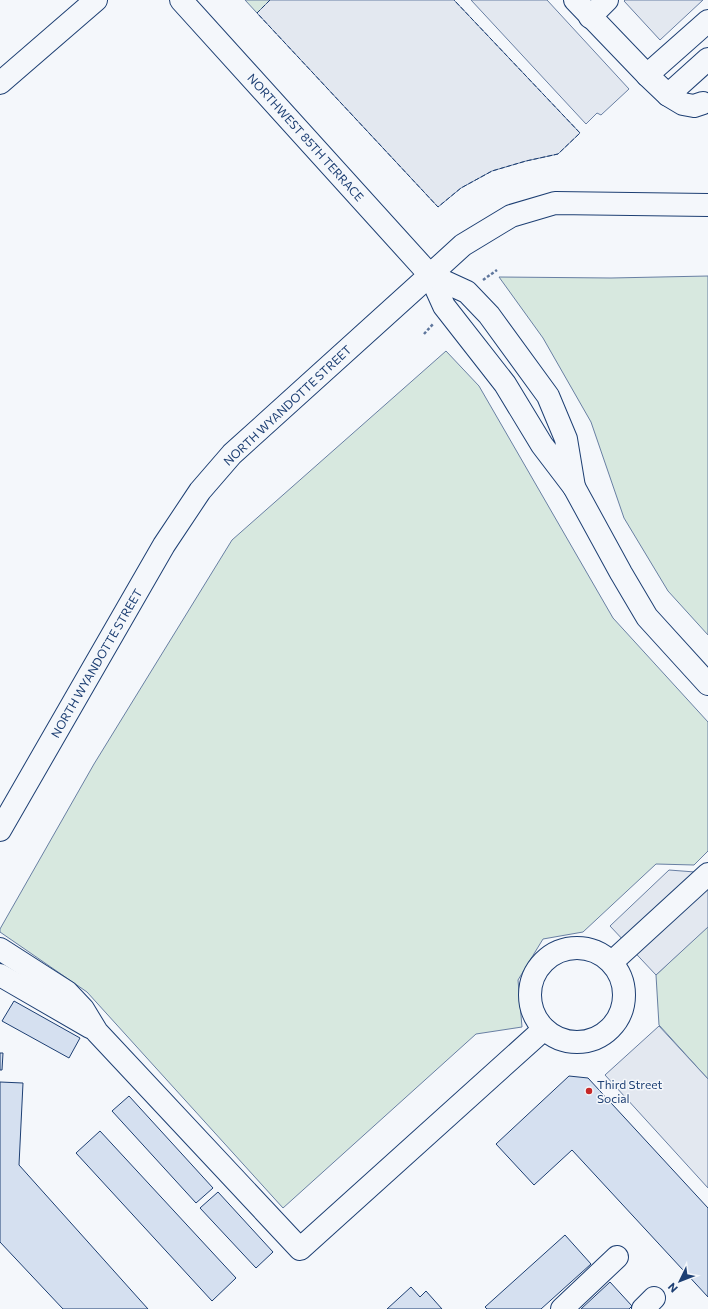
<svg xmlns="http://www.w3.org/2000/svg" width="708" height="1309" viewBox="0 0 708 1309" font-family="Commissioner,sans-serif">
  <rect width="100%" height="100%" fill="#f4f7fb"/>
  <!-- green -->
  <g fill="#d7e8df" stroke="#687fa3">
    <path d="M 245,0 L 270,0 L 257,13 Z"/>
    <path d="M 708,276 L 708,635 L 668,591 L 624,518 L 591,422 L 543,338 L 499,277 L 611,278 Z"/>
    <path d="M 446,351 L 479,386 L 613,618 L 708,722 L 708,851 L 694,865 L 656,864 L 583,932 L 543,939 L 518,980 L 522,1027 L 476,1034 L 283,1208 L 87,992 L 0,932 L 0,929 L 94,764 L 232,540 Z"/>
    <path d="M 708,926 L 708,1079 L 659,1025 L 656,975 Z"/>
  </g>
  <!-- parking -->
  <g fill="#e3e8f0" stroke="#687fa3">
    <path d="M 270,0 L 454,0 L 580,133 L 558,154 L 526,161 L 492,171 L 461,188 L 438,207 L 257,13 Z"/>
    <path d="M 471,0 L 547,0 L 629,89 L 601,115 L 597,113 L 586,124 Z"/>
    <path d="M 625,0 L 703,0 L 660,40 L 624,1 Z"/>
    <path d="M 669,870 L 708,873 L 708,927 L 656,975 L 610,926 Z"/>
    <path d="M 659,1026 L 708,1079 L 708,1188 L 605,1075 Z"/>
  </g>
  <!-- building -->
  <g fill="#d5e0f0" stroke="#1d3f73">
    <path d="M 14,1001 L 80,1038 L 69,1058 L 2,1021 Z"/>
    <path d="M 0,1053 L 3,1053 L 2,1070 L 0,1070 Z"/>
    <path d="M 569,1076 L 588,1078 L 708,1208 L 708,1297 L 572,1150 L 534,1185 L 496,1144 Z"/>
    <path d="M 0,1082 L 23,1083 L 19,1165 L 148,1309 L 63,1309 L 0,1242 Z"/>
    <path d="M 129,1096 L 213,1188 L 196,1203 L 112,1111 Z"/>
    <path d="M 100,1131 L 236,1278 L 212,1301 L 76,1153 Z"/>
    <path d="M 218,1192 L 273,1252 L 256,1268 L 200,1208 Z"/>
    <path d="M 565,1235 L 591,1264 L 541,1309 L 487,1309 L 485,1307 Z"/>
    <path d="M 610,1282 L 632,1306 L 629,1309 L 581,1309 Z"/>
    <path d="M 411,1287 L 420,1297 L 426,1291 L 442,1309 L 387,1309 Z"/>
  </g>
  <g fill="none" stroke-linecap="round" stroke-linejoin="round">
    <!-- minor casing -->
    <g stroke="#1d3f73" stroke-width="24">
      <g id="minor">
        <path d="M 181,0 L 430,275 L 444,306 L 505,384 L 542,445 L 574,487 L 566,439 L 548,396 L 489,315 L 467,292 L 430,275"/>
        <path d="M 575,0 L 647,75 L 668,95 L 683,104 L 694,106 L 703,103"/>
        <path d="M 590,17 L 607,0"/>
        <path d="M 647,75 L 708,21"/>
        <path d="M 0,83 L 96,0"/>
        <path d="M 668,95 L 708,59"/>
        <path d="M 574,487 L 621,573 L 647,617 L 708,684"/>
        <path d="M 0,830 L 164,545 L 200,491 L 232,454 L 430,275 L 463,245 L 511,216 L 555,203 L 708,205"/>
        <circle cx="577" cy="995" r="47"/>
        <path d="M 0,949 L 67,992 L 83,1009 L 97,1032 L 300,1249 L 544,1029"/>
        <path d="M 612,962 L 708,874"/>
        <path d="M 0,975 L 90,1027"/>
        <path d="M 562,1309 L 617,1257"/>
        <path d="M 643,1309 L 654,1298"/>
      </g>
    </g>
    <!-- path -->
    <g stroke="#5e769c" stroke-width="2.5" stroke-dasharray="3 2" stroke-linecap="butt">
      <path d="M 483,280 L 497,270"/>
      <path d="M 424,334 L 433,324"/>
    </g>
    <!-- minor -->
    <use href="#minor" stroke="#f4f7fb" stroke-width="22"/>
    <!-- fence -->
    <path stroke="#1d3f73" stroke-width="1" stroke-dasharray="5 2" stroke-linecap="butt" d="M 270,0 L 257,13 L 438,207 L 461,188 L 492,171 L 526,161 L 558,154 L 580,133 L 454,0"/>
  </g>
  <!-- markers -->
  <circle fill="#c62828" stroke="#f4f7fb" stroke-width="1.5" cx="589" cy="1091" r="4"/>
  <g text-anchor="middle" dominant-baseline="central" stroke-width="3" stroke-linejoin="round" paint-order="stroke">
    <!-- street labels -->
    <g font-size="12" fill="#1d3f73" stroke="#f4f7fb">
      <text transform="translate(306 137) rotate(48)">NORTHWEST 85TH TERRACE</text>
      <text transform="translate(287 405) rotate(-43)">NORTH WYANDOTTE STREET</text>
      <text transform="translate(96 663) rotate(-60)">NORTH WYANDOTTE STREET</text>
    </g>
    <!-- poi labels -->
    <g font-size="12" fill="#1d3f73" stroke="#f4f7fb" text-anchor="start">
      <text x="597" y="1084">Third Street<tspan x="597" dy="14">Social</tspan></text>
    </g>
  </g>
  <!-- north arrow -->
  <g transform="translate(680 1281) rotate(227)" stroke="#f4f7fb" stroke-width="3" paint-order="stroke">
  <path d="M0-3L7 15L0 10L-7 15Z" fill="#1d3f73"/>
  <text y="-6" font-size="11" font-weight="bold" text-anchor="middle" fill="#1d3f73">N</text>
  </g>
</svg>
